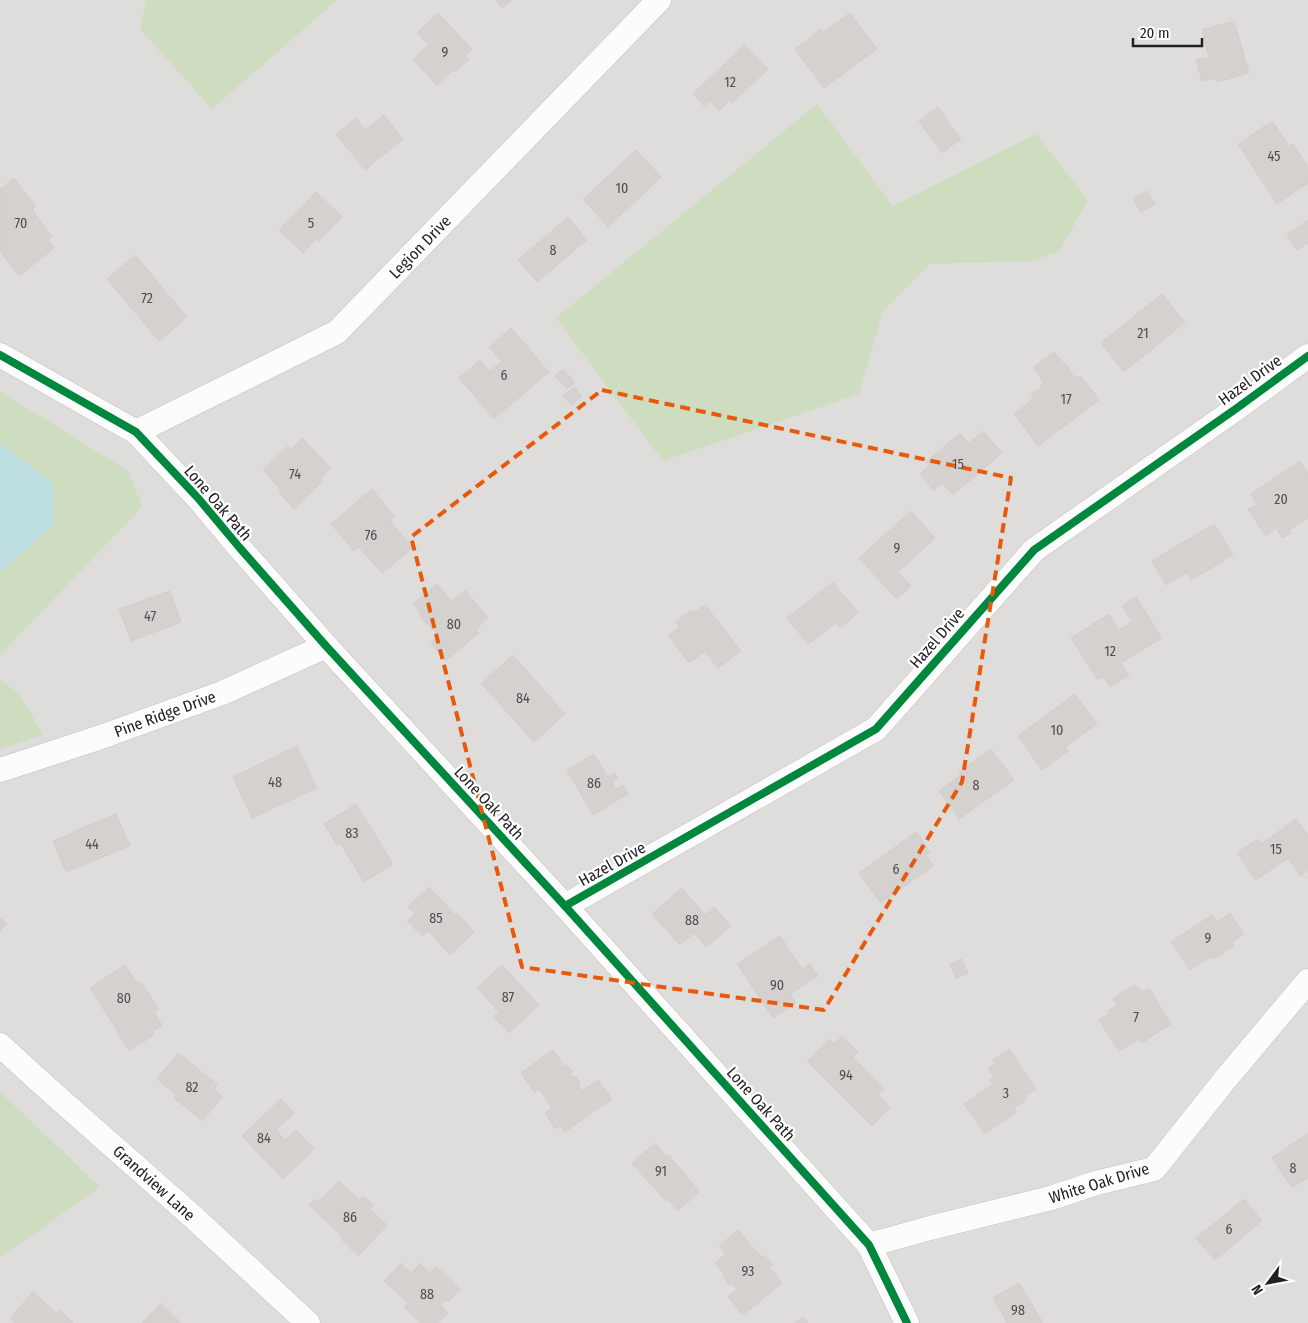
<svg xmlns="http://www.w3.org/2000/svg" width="1308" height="1323" viewBox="0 0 1308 1323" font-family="'Fira Sans Condensed',sans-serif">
  <rect width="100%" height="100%" fill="#efedea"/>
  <!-- residential -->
  <rect fill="#dedddb" x="0" y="0" width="1308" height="1323"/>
  <!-- forest -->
  <g fill="#cedcc0">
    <path d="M 146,0 L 337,0 L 212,109 L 140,29 Z"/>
    <path d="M 817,104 L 893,206 L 1036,134 L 1088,200 L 1059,252 L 1030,261 L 929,264 L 883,311 L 859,394 L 663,461 L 556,318 Z"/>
    <path d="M 0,391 L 128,471 L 142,507 L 0,655 L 0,572 L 54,525 L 53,484 L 0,443 Z"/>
    <path d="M 0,680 L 19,693 L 43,735 L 0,749 Z"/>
    <path d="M 0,1092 L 100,1187 L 0,1258 Z"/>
  </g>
  <!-- water -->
  <path fill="#bedfe1" d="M 0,443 L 53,484 L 54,525 L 0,572 Z"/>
  <!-- building -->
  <g fill="#d4d1cf" stroke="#d2cecb">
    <path d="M 495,0 L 512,0 L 502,8 Z"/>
    <path d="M 438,13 L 472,49 L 465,56 L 469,59 L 455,71 L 453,70 L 437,85 L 413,60 L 428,45 L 417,33 Z"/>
    <path d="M 850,13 L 877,49 L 824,88 L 795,49 L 821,29 L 824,32 Z"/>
    <path d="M 1234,21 L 1249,73 L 1217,82 L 1214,78 L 1202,81 L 1196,60 L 1209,57 L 1202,30 Z"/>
    <path d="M 744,45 L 768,69 L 732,103 L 730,100 L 719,111 L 710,101 L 704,106 L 693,94 Z"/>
    <path d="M 938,107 L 961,139 L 942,153 L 919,121 Z"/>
    <path d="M 384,115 L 403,139 L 365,170 L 336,134 L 356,118 L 365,130 Z"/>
    <path d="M 1272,121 L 1289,146 L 1293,144 L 1308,167 L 1308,183 L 1277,204 L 1238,144 Z"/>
    <path d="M 636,150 L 661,177 L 608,227 L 583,199 Z"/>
    <path d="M 14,178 L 36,206 L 32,210 L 52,236 L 48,240 L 54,248 L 19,276 L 0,251 L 0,189 Z"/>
    <path d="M 1147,191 L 1155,204 L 1141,212 L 1133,198 Z"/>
    <path d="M 316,192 L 342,217 L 319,241 L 316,239 L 303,253 L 279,230 Z"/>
    <path d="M 568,217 L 587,240 L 537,282 L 518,260 Z"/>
    <path d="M 1308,220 L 1308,243 L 1297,250 L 1287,235 Z"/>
    <path d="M 135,255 L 187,317 L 159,341 L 107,279 Z"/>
    <path d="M 1162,294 L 1185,322 L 1124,372 L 1101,343 Z"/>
    <path d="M 511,328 L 549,372 L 494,419 L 459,378 L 480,360 L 490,371 L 502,361 L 489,347 Z"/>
    <path d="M 1054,352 L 1064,364 L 1065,363 L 1074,377 L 1082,377 L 1099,400 L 1038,446 L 1014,414 L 1034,398 L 1031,395 L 1040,389 L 1043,381 L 1033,368 Z"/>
    <path d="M 563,369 L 575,382 L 567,389 L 555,376 Z"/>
    <path d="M 574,387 L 582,396 L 571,405 L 563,396 Z"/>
    <path d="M 983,431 L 1002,453 L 953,495 L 943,483 L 934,491 L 920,474 L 929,466 L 926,462 L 960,433 L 968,444 Z"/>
    <path d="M 302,438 L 331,468 L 320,478 L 323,481 L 294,509 L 278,491 L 280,489 L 263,470 L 288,446 L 291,449 Z"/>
    <path d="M 1300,461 L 1308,473 L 1308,517 L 1289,530 L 1291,533 L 1282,538 L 1276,528 L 1266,536 L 1248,510 L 1257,504 L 1251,494 Z"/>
    <path d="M 372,489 L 395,517 L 390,521 L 413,548 L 382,573 L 359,547 L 354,551 L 331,524 Z"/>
    <path d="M 911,511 L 935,538 L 898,572 L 911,586 L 897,599 L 859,558 Z"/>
    <path d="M 1214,524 L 1233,555 L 1191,580 L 1187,573 L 1166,585 L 1152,561 Z"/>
    <path d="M 833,582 L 858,613 L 840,628 L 836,623 L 808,644 L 787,618 Z"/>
    <path d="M 437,584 L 452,601 L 465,590 L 488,618 L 476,629 L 479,633 L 445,661 L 431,643 L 439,636 L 433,629 L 432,630 L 420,616 L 421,614 L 413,604 Z"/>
    <path d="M 170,591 L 181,622 L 131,641 L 119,609 Z"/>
    <path d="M 1136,597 L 1162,638 L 1121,663 L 1129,675 L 1110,687 L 1103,677 L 1098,680 L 1071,638 L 1109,614 L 1119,630 L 1132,622 L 1122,606 Z"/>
    <path d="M 705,605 L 741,651 L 718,668 L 705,651 L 689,663 L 668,636 L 680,627 L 676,622 L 691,610 L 694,613 Z"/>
    <path d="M 513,655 L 565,714 L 534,742 L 481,683 Z"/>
    <path d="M 1075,694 L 1097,724 L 1065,747 L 1068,751 L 1042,770 L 1018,736 Z"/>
    <path d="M 297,746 L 317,788 L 252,818 L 233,777 Z"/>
    <path d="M 991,749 L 1014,780 L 959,819 L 939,791 L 961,775 L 959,772 Z"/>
    <path d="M 594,754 L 608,777 L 615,773 L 618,778 L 612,782 L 616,789 L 623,785 L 628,794 L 593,815 L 567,770 Z"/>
    <path d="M 356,804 L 393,864 L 364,882 L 340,843 L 337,845 L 324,824 Z"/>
    <path d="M 116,814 L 130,846 L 66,872 L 53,841 L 75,832 L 75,831 Z"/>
    <path d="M 1296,819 L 1308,836 L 1308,870 L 1301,876 L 1288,858 L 1256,880 L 1237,853 L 1258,839 L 1261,844 Z"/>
    <path d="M 916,832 L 930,852 L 926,855 L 933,866 L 881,903 L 859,873 Z"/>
    <path d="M 429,887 L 455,915 L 457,913 L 474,932 L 450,955 L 428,931 L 422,936 L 407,921 L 415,914 L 408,907 Z"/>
    <path d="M 682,888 L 705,915 L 714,907 L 731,926 L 706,947 L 694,933 L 680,945 L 652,914 Z"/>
    <path d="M 1230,913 L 1244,934 L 1232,942 L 1234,946 L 1214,959 L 1210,957 L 1190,970 L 1171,942 L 1212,915 L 1217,922 Z"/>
    <path d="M 0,918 L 7,923 L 0,932 Z"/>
    <path d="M 780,936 L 802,969 L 810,964 L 818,976 L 790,994 L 796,1003 L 773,1018 L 737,964 Z"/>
    <path d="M 962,959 L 968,973 L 956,978 L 950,964 Z"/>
    <path d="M 125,965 L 138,984 L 141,982 L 159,1009 L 154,1012 L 162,1025 L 152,1032 L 154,1035 L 129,1051 L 117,1033 L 118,1032 L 90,988 Z"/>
    <path d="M 502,965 L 539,1005 L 509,1033 L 493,1017 L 499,1012 L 477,988 Z"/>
    <path d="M 1134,985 L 1143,992 L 1149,988 L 1171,1024 L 1142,1043 L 1139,1039 L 1119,1051 L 1099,1020 L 1110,1013 L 1108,1010 L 1117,1005 L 1113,998 Z"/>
    <path d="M 842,1036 L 858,1052 L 853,1057 L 884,1089 L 878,1095 L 890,1107 L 872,1126 L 807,1061 L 830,1039 L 834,1044 Z"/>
    <path d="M 1009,1049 L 1036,1089 L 1025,1096 L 1027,1099 L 1014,1108 L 1016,1112 L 985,1134 L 964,1104 L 993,1084 L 990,1079 L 994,1077 L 988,1068 L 995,1064 L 993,1060 Z"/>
    <path d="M 553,1050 L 565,1067 L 567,1065 L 573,1072 L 570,1073 L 573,1078 L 576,1077 L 581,1083 L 578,1085 L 582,1091 L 598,1080 L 612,1099 L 565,1132 L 560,1126 L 555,1129 L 545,1113 L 552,1108 L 539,1089 L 535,1093 L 521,1073 Z"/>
    <path d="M 178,1053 L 218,1085 L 214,1089 L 223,1097 L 202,1121 L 174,1098 L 177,1095 L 157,1079 Z"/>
    <path d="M 281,1099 L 294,1113 L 276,1130 L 285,1140 L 296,1130 L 314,1149 L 283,1179 L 242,1136 Z"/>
    <path d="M 1308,1133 L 1308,1177 L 1292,1188 L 1272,1158 Z"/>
    <path d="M 655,1143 L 667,1157 L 669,1155 L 699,1192 L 678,1211 L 668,1199 L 666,1201 L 632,1163 Z"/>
    <path d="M 339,1181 L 359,1200 L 363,1196 L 373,1205 L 370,1209 L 387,1225 L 358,1256 L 340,1238 L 342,1236 L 309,1205 L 315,1199 L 318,1202 Z"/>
    <path d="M 1244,1199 L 1262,1221 L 1215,1260 L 1196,1238 Z"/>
    <path d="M 738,1230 L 761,1257 L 764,1255 L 773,1265 L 770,1268 L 782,1283 L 743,1315 L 728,1297 L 737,1289 L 733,1283 L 730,1285 L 723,1276 L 725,1275 L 715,1263 L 726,1254 L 719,1246 Z"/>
    <path d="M 401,1263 L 411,1273 L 420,1263 L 430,1273 L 436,1266 L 460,1289 L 448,1302 L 446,1300 L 440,1305 L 448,1313 L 438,1323 L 421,1323 L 404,1307 L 408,1303 L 384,1281 Z"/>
    <path d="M 1019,1283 L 1043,1323 L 1005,1323 L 1007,1322 L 993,1298 Z"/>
    <path d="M 33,1292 L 56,1313 L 59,1310 L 73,1322 L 72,1323 L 16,1323 L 10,1318 Z"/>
    <path d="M 161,1303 L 181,1323 L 142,1323 Z"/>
    <path d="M 803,1317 L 808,1323 L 794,1323 Z"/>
  </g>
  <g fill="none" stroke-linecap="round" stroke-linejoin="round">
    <!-- minor casing -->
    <g stroke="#c5c4c2" stroke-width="25">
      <g id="minor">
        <path d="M 0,355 L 136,432 L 198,498 L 239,547 L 326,646 L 565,906 L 869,1245 L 907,1323"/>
        <path d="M 136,432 L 337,332 L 659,0"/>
        <path d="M 0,770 L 101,737 L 222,693 L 326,646"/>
        <path d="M 565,906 L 876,729 L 1034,550 L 1237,408 L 1308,356"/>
        <path d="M 0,1045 L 47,1088 L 192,1216 L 308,1323"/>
        <path d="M 869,1245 L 930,1228 L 1051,1198 L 1096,1183 L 1154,1169 L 1228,1076 L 1308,981"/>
      </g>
    </g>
    <!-- minor -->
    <use href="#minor" stroke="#fdfcfc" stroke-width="24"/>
    <!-- cycleway casing -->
    <g stroke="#fff" stroke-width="11">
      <g id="cycleway">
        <path d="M 0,355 L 136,432 L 198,498 L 239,547 L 326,646 L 565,906 L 869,1245 L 907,1323"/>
        <path d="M 565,906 L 876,729 L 1034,550 L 1237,408 L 1308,356"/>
      </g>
    </g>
    <!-- cycleway -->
    <use href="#cycleway" stroke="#00873e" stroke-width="8"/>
  </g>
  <!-- marked area -->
  <path fill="none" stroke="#e8590c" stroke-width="4" stroke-dasharray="10 6" stroke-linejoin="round" d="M 602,390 L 1011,478 L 962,782 L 824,1010 L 522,967 L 411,537 Z"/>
  <g text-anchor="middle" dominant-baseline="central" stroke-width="4.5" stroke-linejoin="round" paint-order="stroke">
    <!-- number labels -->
    <g font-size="14" fill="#4e4d4c">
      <text x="445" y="52">9</text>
      <text x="730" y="82">12</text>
      <text x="1274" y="156">45</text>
      <text x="622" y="188">10</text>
      <text x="21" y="223">70</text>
      <text x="311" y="223">5</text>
      <text x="553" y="250">8</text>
      <text x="147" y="298">72</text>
      <text x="1143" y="333">21</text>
      <text x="504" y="375">6</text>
      <text x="1066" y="399">17</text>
      <text x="958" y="464">15</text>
      <text x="295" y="474">74</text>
      <text x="1281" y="499">20</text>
      <text x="371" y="535">76</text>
      <text x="897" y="548">9</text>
      <text x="150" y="616">47</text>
      <text x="454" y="624">80</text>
      <text x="1110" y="651">12</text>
      <text x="523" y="698">84</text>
      <text x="1057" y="730">10</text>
      <text x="275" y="782">48</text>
      <text x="594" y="783">86</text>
      <text x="976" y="785">8</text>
      <text x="352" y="833">83</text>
      <text x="92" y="844">44</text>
      <text x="1276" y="849">15</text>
      <text x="896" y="869">6</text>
      <text x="436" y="918">85</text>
      <text x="692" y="920">88</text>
      <text x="1208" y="938">9</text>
      <text x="777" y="985">90</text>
      <text x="508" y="997">87</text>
      <text x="124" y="998">80</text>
      <text x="1136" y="1017">7</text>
      <text x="846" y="1075">94</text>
      <text x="192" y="1087">82</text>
      <text x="1006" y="1093">3</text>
      <text x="264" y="1138">84</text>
      <text x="1293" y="1168">8</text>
      <text x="661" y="1171">91</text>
      <text x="350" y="1217">86</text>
      <text x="1229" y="1229">6</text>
      <text x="748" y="1271">93</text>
      <text x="427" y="1294">88</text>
      <text x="1018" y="1310">98</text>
    </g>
    <!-- street labels -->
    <g font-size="16" fill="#212121" stroke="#fff">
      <text transform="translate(420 247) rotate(-46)">Legion Drive</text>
      <text transform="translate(1250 380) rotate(-36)">Hazel Drive</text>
      <text transform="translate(218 503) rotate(49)">Lone Oak Path</text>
      <text transform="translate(937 638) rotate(-49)">Hazel Drive</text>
      <text transform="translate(165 714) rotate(-20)">Pine Ridge Drive</text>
      <text transform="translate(489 803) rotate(47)">Lone Oak Path</text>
      <text transform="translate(612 864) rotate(-29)">Hazel Drive</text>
      <text transform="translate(761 1104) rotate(48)">Lone Oak Path</text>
      <text transform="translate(154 1183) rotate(42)">Grandview Lane</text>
      <text transform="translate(1099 1183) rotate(-17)">White Oak Drive</text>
    </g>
  </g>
  <!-- north arrow -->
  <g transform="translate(1268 1283) rotate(238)" stroke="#ffffff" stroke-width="4" paint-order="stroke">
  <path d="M0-4L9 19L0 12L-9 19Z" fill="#212121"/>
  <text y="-8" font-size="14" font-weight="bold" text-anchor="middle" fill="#212121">N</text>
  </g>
  <!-- scale -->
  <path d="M1133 38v8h69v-8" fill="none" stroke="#212121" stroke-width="2.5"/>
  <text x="1140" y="38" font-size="15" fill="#212121" stroke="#ffffff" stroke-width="4" paint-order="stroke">20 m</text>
</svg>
